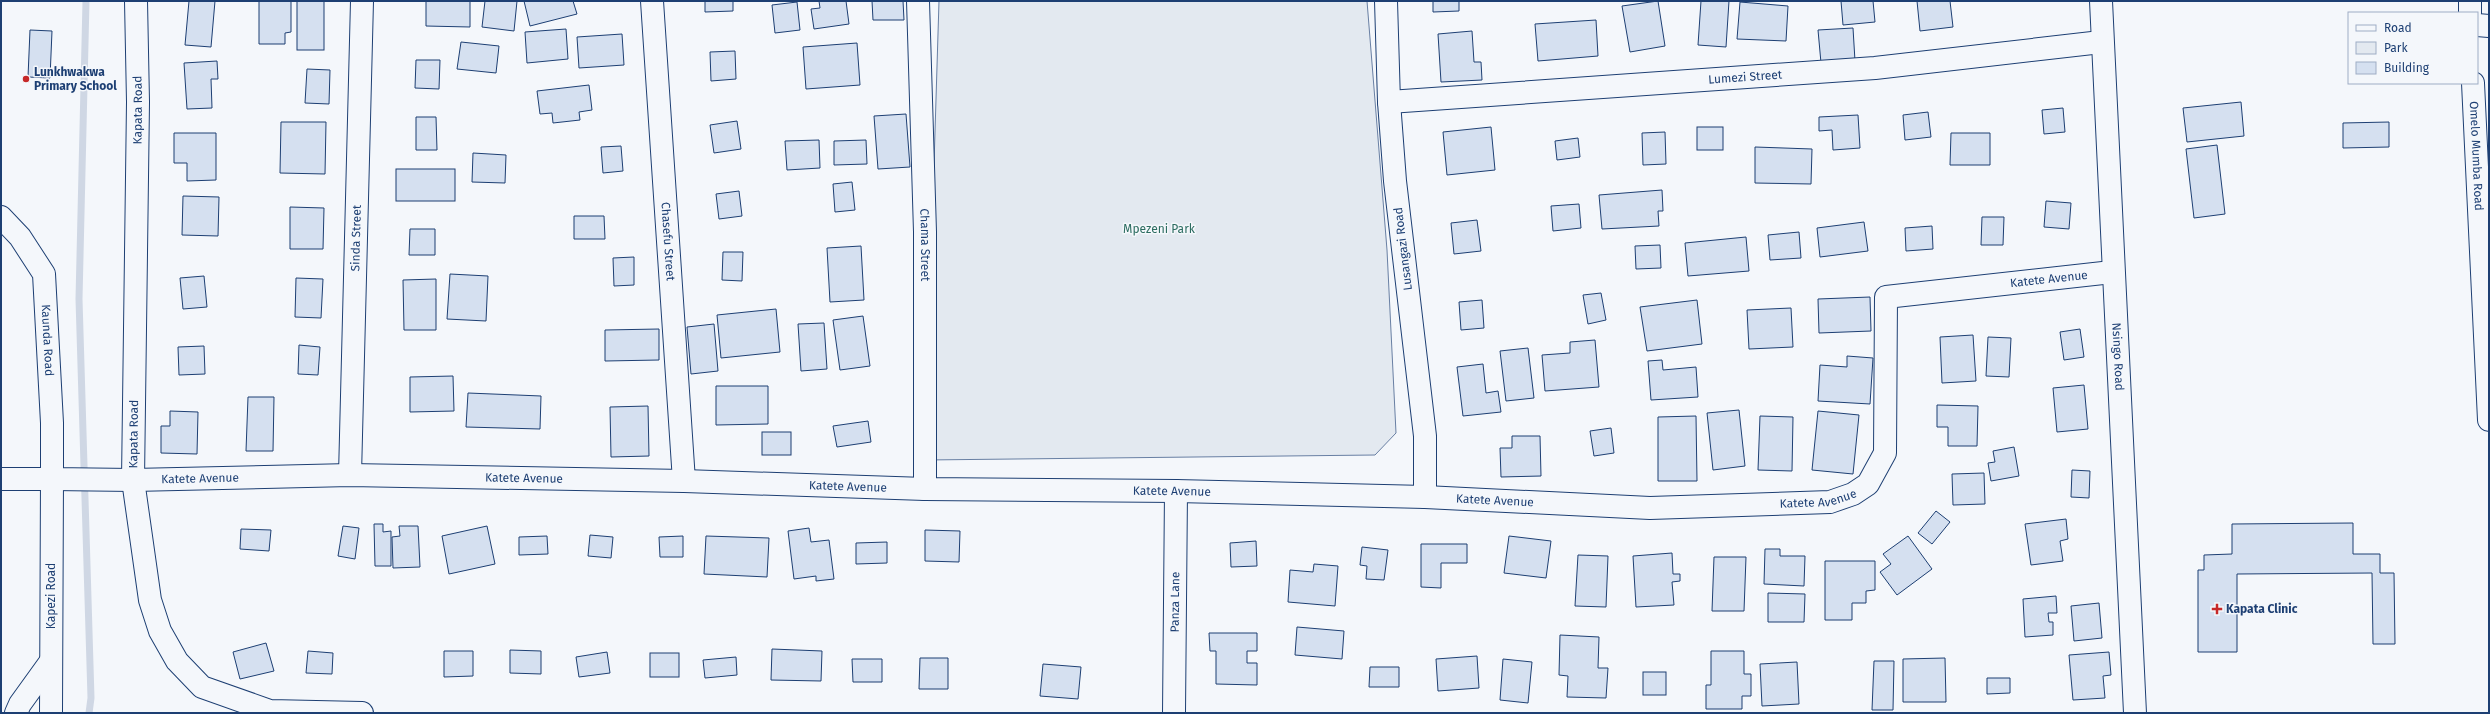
<svg xmlns="http://www.w3.org/2000/svg" width="2490" height="714" viewBox="0 0 2490 714" font-family="'Fira Sans',sans-serif">
  <rect width="100%" height="100%" fill="#f4f7fb"/>
  <!-- green -->
  <path fill="#e3e9f0" stroke="#687fa3" d="M 939,1 L 1367,1 L 1387,250 L 1396,433 L 1375,455 L 925,460 Z"/>
  <g fill="none" stroke-linecap="round" stroke-linejoin="round">
    <!-- stream -->
    <path stroke="#cfd7e4" stroke-width="7" d="M 86,1 L 79,299 L 91,698 L 89,713"/>
  </g>
  <!-- building -->
  <g fill="#d5e0f0" stroke="#1d3f73">
    <path d="M 189,1 L 215,1 L 211,47 L 185,45 Z"/>
    <path d="M 259,1 L 291,1 L 291,32 L 285,33 L 285,44 L 259,44 Z"/>
    <rect x="297" y="1" width="27" height="49"/>
    <path d="M 426,1 L 470,1 L 470,27 L 426,26 Z"/>
    <path d="M 485,1 L 517,1 L 514,31 L 482,27 Z"/>
    <path d="M 524,1 L 573,1 L 577,14 L 530,26 Z"/>
    <path d="M 705,1 L 733,1 L 733,11 L 705,12 Z"/>
    <path d="M 819,1 L 846,1 L 849,24 L 814,29 L 811,9 L 820,8 Z"/>
    <path d="M 872,1 L 903,1 L 904,20 L 873,20 Z"/>
    <path d="M 1433,1 L 1459,1 L 1459,11 L 1433,12 Z"/>
    <path d="M 1658,1 L 1665,46 L 1630,52 L 1622,6 Z"/>
    <path d="M 1701,1 L 1729,1 L 1726,47 L 1698,45 Z"/>
    <path d="M 1841,1 L 1873,1 L 1875,22 L 1843,25 Z"/>
    <path d="M 1917,1 L 1950,1 L 1953,27 L 1920,31 Z"/>
    <path d="M 797,2 L 800,30 L 775,33 L 772,5 Z"/>
    <path d="M 1740,2 L 1788,6 L 1786,41 L 1737,39 Z"/>
    <path d="M 1596,20 L 1598,56 L 1538,61 L 1535,24 Z"/>
    <path d="M 1853,28 L 1855,61 L 1821,63 L 1818,30 Z"/>
    <path d="M 566,29 L 568,59 L 527,63 L 525,32 Z"/>
    <path d="M 30,30 L 52,31 L 50,78 L 28,77 Z"/>
    <path d="M 1472,31 L 1474,62 L 1481,62 L 1482,80 L 1441,82 L 1438,34 Z"/>
    <path d="M 622,34 L 624,65 L 579,68 L 577,37 Z"/>
    <path d="M 461,42 L 499,46 L 496,73 L 457,69 Z"/>
    <path d="M 857,43 L 860,85 L 806,89 L 803,47 Z"/>
    <path d="M 735,51 L 736,79 L 711,81 L 710,52 Z"/>
    <path d="M 416,60 L 440,60 L 439,89 L 415,88 Z"/>
    <path d="M 217,61 L 218,79 L 211,79 L 212,108 L 187,109 L 184,63 Z"/>
    <path d="M 307,69 L 330,70 L 329,104 L 305,103 Z"/>
    <path d="M 589,85 L 592,110 L 579,112 L 580,120 L 553,123 L 552,113 L 540,114 L 537,91 Z"/>
    <path d="M 2241,102 L 2244,136 L 2187,142 L 2183,108 Z"/>
    <path d="M 2063,108 L 2065,132 L 2044,134 L 2042,110 Z"/>
    <path d="M 1928,112 L 1931,137 L 1905,140 L 1903,115 Z"/>
    <path d="M 906,114 L 910,167 L 878,169 L 874,116 Z"/>
    <path d="M 1858,115 L 1860,148 L 1833,150 L 1832,130 L 1819,131 L 1819,117 Z"/>
    <path d="M 416,117 L 436,117 L 437,150 L 416,150 Z"/>
    <path d="M 737,121 L 741,149 L 714,153 L 710,125 Z"/>
    <path d="M 281,122 L 326,122 L 325,174 L 280,173 Z"/>
    <path d="M 2389,122 L 2389,147 L 2343,148 L 2343,123 Z"/>
    <path d="M 1491,127 L 1495,170 L 1447,175 L 1443,132 Z"/>
    <rect x="1697" y="127" width="26" height="23"/>
    <path d="M 1665,132 L 1666,164 L 1643,165 L 1642,133 Z"/>
    <path d="M 174,133 L 216,133 L 216,180 L 187,181 L 187,163 L 174,163 Z"/>
    <path d="M 1951,133 L 1990,133 L 1990,165 L 1950,165 Z"/>
    <path d="M 1578,138 L 1580,157 L 1557,160 L 1555,141 Z"/>
    <path d="M 819,140 L 820,168 L 787,170 L 785,141 Z"/>
    <path d="M 866,140 L 867,164 L 834,165 L 834,141 Z"/>
    <path d="M 2217,145 L 2225,214 L 2194,218 L 2186,149 Z"/>
    <path d="M 621,146 L 623,171 L 603,173 L 601,147 Z"/>
    <path d="M 1755,147 L 1812,149 L 1811,184 L 1755,183 Z"/>
    <path d="M 473,153 L 506,155 L 505,183 L 472,182 Z"/>
    <rect x="396" y="169" width="59" height="32"/>
    <path d="M 852,182 L 855,210 L 835,212 L 833,184 Z"/>
    <path d="M 1662,190 L 1663,211 L 1658,211 L 1659,226 L 1602,229 L 1599,195 Z"/>
    <path d="M 739,191 L 742,216 L 719,219 L 716,194 Z"/>
    <path d="M 183,196 L 219,197 L 218,236 L 182,235 Z"/>
    <path d="M 2046,201 L 2071,203 L 2069,229 L 2044,227 Z"/>
    <path d="M 1579,204 L 1581,228 L 1553,231 L 1551,206 Z"/>
    <path d="M 290,207 L 324,208 L 323,249 L 290,249 Z"/>
    <path d="M 574,216 L 604,216 L 605,239 L 574,239 Z"/>
    <path d="M 1982,217 L 2004,217 L 2003,245 L 1981,245 Z"/>
    <path d="M 1477,220 L 1481,251 L 1454,254 L 1451,223 Z"/>
    <path d="M 1864,222 L 1868,251 L 1820,257 L 1817,228 Z"/>
    <path d="M 1932,226 L 1933,249 L 1906,251 L 1905,228 Z"/>
    <path d="M 410,229 L 435,229 L 435,255 L 409,255 Z"/>
    <path d="M 1799,232 L 1801,258 L 1770,260 L 1768,235 Z"/>
    <path d="M 1746,237 L 1749,271 L 1688,276 L 1685,243 Z"/>
    <path d="M 1660,245 L 1661,268 L 1636,269 L 1635,246 Z"/>
    <path d="M 861,246 L 864,300 L 830,302 L 827,248 Z"/>
    <path d="M 723,252 L 743,252 L 742,281 L 722,280 Z"/>
    <path d="M 634,257 L 634,285 L 614,286 L 613,258 Z"/>
    <path d="M 450,274 L 488,276 L 486,321 L 447,319 Z"/>
    <path d="M 204,276 L 207,307 L 183,309 L 180,278 Z"/>
    <path d="M 296,278 L 323,279 L 321,318 L 295,317 Z"/>
    <path d="M 436,279 L 436,330 L 404,330 L 403,280 Z"/>
    <path d="M 1601,293 L 1606,320 L 1588,324 L 1583,295 Z"/>
    <path d="M 1870,297 L 1871,331 L 1819,333 L 1818,299 Z"/>
    <path d="M 1482,300 L 1484,328 L 1461,330 L 1459,302 Z"/>
    <path d="M 1697,300 L 1702,344 L 1647,351 L 1640,307 Z"/>
    <path d="M 1791,308 L 1793,347 L 1749,349 L 1747,310 Z"/>
    <path d="M 776,309 L 780,352 L 721,358 L 717,315 Z"/>
    <path d="M 863,316 L 870,366 L 840,370 L 833,320 Z"/>
    <path d="M 824,323 L 827,369 L 801,371 L 798,324 Z"/>
    <path d="M 714,324 L 718,371 L 691,374 L 687,327 Z"/>
    <path d="M 659,329 L 659,360 L 605,361 L 605,330 Z"/>
    <path d="M 2080,329 L 2084,357 L 2064,360 L 2060,332 Z"/>
    <path d="M 1973,335 L 1976,381 L 1942,383 L 1940,337 Z"/>
    <path d="M 1988,337 L 2011,338 L 2009,377 L 1986,376 Z"/>
    <path d="M 1595,340 L 1599,387 L 1545,391 L 1542,355 L 1570,353 L 1570,342 Z"/>
    <path d="M 299,345 L 320,347 L 318,375 L 298,374 Z"/>
    <path d="M 204,346 L 205,374 L 179,375 L 178,347 Z"/>
    <path d="M 1528,348 L 1534,398 L 1506,401 L 1500,351 Z"/>
    <path d="M 1847,356 L 1873,358 L 1870,404 L 1818,401 L 1820,365 L 1847,367 Z"/>
    <path d="M 1662,360 L 1663,370 L 1696,367 L 1698,397 L 1651,400 L 1648,361 Z"/>
    <path d="M 1483,364 L 1486,393 L 1498,391 L 1501,412 L 1463,416 L 1457,367 Z"/>
    <path d="M 453,376 L 454,411 L 410,412 L 410,377 Z"/>
    <path d="M 2084,385 L 2088,429 L 2057,432 L 2053,388 Z"/>
    <path d="M 716,386 L 768,386 L 768,424 L 716,425 Z"/>
    <path d="M 468,393 L 541,396 L 540,429 L 466,427 Z"/>
    <path d="M 248,397 L 274,397 L 273,451 L 246,451 Z"/>
    <path d="M 1937,405 L 1978,406 L 1977,446 L 1948,446 L 1948,427 L 1937,427 Z"/>
    <path d="M 648,406 L 649,456 L 611,457 L 610,407 Z"/>
    <path d="M 1739,410 L 1745,466 L 1713,470 L 1707,413 Z"/>
    <path d="M 170,411 L 198,412 L 197,454 L 161,453 L 161,426 L 170,426 Z"/>
    <path d="M 1818,411 L 1859,415 L 1853,474 L 1812,470 Z"/>
    <path d="M 1696,416 L 1697,481 L 1658,481 L 1658,417 Z"/>
    <path d="M 1760,416 L 1793,417 L 1792,471 L 1758,470 Z"/>
    <path d="M 868,421 L 871,442 L 837,447 L 833,426 Z"/>
    <path d="M 1611,428 L 1614,453 L 1594,456 L 1590,431 Z"/>
    <rect x="762" y="432" width="29" height="23"/>
    <path d="M 1512,436 L 1540,436 L 1541,476 L 1501,477 L 1500,448 L 1512,448 Z"/>
    <path d="M 2014,447 L 2019,476 L 1991,481 L 1988,463 L 1995,462 L 1993,451 Z"/>
    <path d="M 2072,470 L 2090,471 L 2089,498 L 2071,497 Z"/>
    <path d="M 1984,473 L 1985,504 L 1953,505 L 1952,474 Z"/>
    <path d="M 1936,511 L 1950,522 L 1932,544 L 1918,533 Z"/>
    <path d="M 2066,519 L 2068,539 L 2060,541 L 2063,561 L 2031,565 L 2025,524 Z"/>
    <path d="M 2353,523 L 2353,554 L 2380,554 L 2380,573 L 2394,573 L 2395,644 L 2373,644 L 2372,573 L 2237,574 L 2237,652 L 2198,652 L 2198,570 L 2204,570 L 2204,555 L 2232,554 L 2232,524 Z"/>
    <path d="M 374,524 L 383,524 L 383,532 L 391,531 L 391,566 L 375,566 Z"/>
    <path d="M 343,526 L 359,528 L 355,559 L 338,556 Z"/>
    <path d="M 399,526 L 418,526 L 420,567 L 393,568 L 392,537 L 400,536 Z"/>
    <path d="M 487,526 L 495,564 L 449,574 L 442,536 Z"/>
    <path d="M 809,528 L 811,542 L 829,540 L 834,579 L 816,581 L 816,576 L 794,579 L 788,531 Z"/>
    <path d="M 241,529 L 271,530 L 269,551 L 240,549 Z"/>
    <path d="M 925,530 L 960,531 L 959,562 L 925,561 Z"/>
    <path d="M 590,535 L 613,537 L 611,558 L 588,556 Z"/>
    <path d="M 547,536 L 548,554 L 519,555 L 519,537 Z"/>
    <path d="M 683,536 L 683,557 L 660,557 L 659,537 Z"/>
    <path d="M 706,536 L 769,538 L 767,577 L 704,574 Z"/>
    <path d="M 1509,536 L 1551,541 L 1546,578 L 1504,573 Z"/>
    <path d="M 1908,536 L 1932,569 L 1897,595 L 1880,572 L 1891,564 L 1883,554 Z"/>
    <path d="M 1256,541 L 1257,566 L 1231,567 L 1230,543 Z"/>
    <path d="M 887,542 L 887,563 L 856,564 L 856,543 Z"/>
    <path d="M 1421,544 L 1467,544 L 1467,563 L 1441,563 L 1441,588 L 1421,587 Z"/>
    <path d="M 1362,547 L 1388,550 L 1384,580 L 1366,579 L 1367,566 L 1360,565 Z"/>
    <path d="M 1765,549 L 1780,549 L 1780,556 L 1805,556 L 1804,586 L 1764,584 Z"/>
    <path d="M 1672,553 L 1673,574 L 1680,574 L 1680,581 L 1672,582 L 1674,605 L 1636,607 L 1633,556 Z"/>
    <path d="M 1578,555 L 1608,556 L 1606,607 L 1575,606 Z"/>
    <path d="M 1714,557 L 1746,557 L 1744,611 L 1712,611 Z"/>
    <path d="M 1825,561 L 1875,561 L 1875,590 L 1866,591 L 1866,603 L 1852,603 L 1852,620 L 1825,620 Z"/>
    <path d="M 1314,564 L 1338,566 L 1335,606 L 1288,602 L 1290,570 L 1313,572 Z"/>
    <path d="M 1768,593 L 1805,594 L 1804,622 L 1768,622 Z"/>
    <path d="M 2056,596 L 2057,613 L 2048,613 L 2049,622 L 2053,622 L 2053,635 L 2025,637 L 2023,599 Z"/>
    <path d="M 2099,603 L 2102,638 L 2074,641 L 2071,606 Z"/>
    <path d="M 1297,627 L 1344,631 L 1342,659 L 1295,655 Z"/>
    <path d="M 1209,633 L 1257,633 L 1257,651 L 1247,651 L 1247,663 L 1257,663 L 1257,685 L 1216,684 L 1216,651 L 1210,651 Z"/>
    <path d="M 1560,635 L 1599,637 L 1598,668 L 1608,668 L 1606,698 L 1567,697 L 1568,676 L 1559,675 Z"/>
    <path d="M 266,643 L 274,671 L 240,679 L 233,652 Z"/>
    <path d="M 772,649 L 822,651 L 821,681 L 771,680 Z"/>
    <path d="M 510,650 L 541,651 L 541,674 L 510,673 Z"/>
    <path d="M 308,651 L 333,653 L 332,674 L 306,673 Z"/>
    <path d="M 444,651 L 473,651 L 473,676 L 444,677 Z"/>
    <path d="M 1711,651 L 1744,651 L 1744,674 L 1751,674 L 1751,696 L 1742,696 L 1742,709 L 1706,709 L 1706,685 L 1711,685 Z"/>
    <path d="M 607,652 L 610,673 L 579,677 L 576,657 Z"/>
    <path d="M 2109,652 L 2111,675 L 2103,676 L 2105,698 L 2073,700 L 2069,655 Z"/>
    <rect x="650" y="653" width="29" height="24"/>
    <path d="M 1477,656 L 1479,688 L 1438,691 L 1436,659 Z"/>
    <path d="M 736,657 L 737,675 L 705,678 L 703,660 Z"/>
    <path d="M 920,658 L 948,658 L 948,689 L 919,689 Z"/>
    <path d="M 1945,658 L 1946,702 L 1903,702 L 1903,659 Z"/>
    <path d="M 852,659 L 882,659 L 882,682 L 853,682 Z"/>
    <path d="M 1503,659 L 1532,662 L 1528,703 L 1500,700 Z"/>
    <path d="M 1874,661 L 1894,661 L 1893,710 L 1872,710 Z"/>
    <path d="M 1797,662 L 1799,704 L 1762,706 L 1760,664 Z"/>
    <path d="M 1043,664 L 1081,667 L 1078,699 L 1040,696 Z"/>
    <path d="M 1370,667 L 1399,667 L 1399,687 L 1369,687 Z"/>
    <rect x="1643" y="672" width="23" height="23"/>
    <path d="M 1987,678 L 2010,678 L 2010,693 L 1987,694 Z"/>
  </g>
  <g fill="none" stroke-linecap="round" stroke-linejoin="round">
    <!-- street casing -->
    <g stroke="#1d3f73" stroke-width="24">
      <g id="street">
        <path id="s1" d="M 652,1 L 684,481"/>
        <path id="s2" d="M 918,1 L 925,232 L 925,489"/>
        <path id="s3" d="M 2101,1 L 2135,713"/>
        <path d="M 2477,25 L 2489,26"/>
        <path id="s4" d="M 1389,102 L 1875,68 L 2101,42"/>
        <path id="s5" d="M 350,475 L 362,1"/>
        <path d="M 1,479 L 52,479 L 51,713"/>
        <path id="s6" d="M 133,480 L 138,102 L 136,1"/>
        <path id="s7" d="M 1425,497 L 1650,508 L 1830,502 L 1853,494 L 1868,484 L 1885,453 L 1886,297 L 2112,272"/>
        <path d="M 16,713 L 20,704 L 51,661"/>
        <path id="s8" d="M 1174,713 L 1176,491"/>
      </g>
    </g>
    <!-- secondary casing -->
    <g stroke="#1d3f73" stroke-width="24">
      <g id="secondary">
        <path d="M 2470,1 L 2470,13"/>
        <path id="s9" d="M 2473,83 L 2489,420"/>
        <path id="s10" d="M 1,217 L 20,237 L 44,274 L 52,423 L 52,479 L 133,480 L 350,475 L 684,481 L 925,489 L 1176,491 L 1425,497 L 1425,436 L 1395,181 L 1389,102 L 1386,1"/>
        <path d="M 133,480 L 150,600 L 160,631 L 177,661 L 202,687 L 270,711 L 362,713"/>
      </g>
    </g>
    <!-- street -->
    <use href="#street" stroke="#f4f7fb" stroke-width="22"/>
    <!-- secondary -->
    <use href="#secondary" stroke="#f4f7fb" stroke-width="22"/>
  </g>
  <!-- markers -->
  <g fill="#c62828" stroke="#f4f7fb" stroke-width="1.5">
    <circle cx="26" cy="79" r="4"/>
    <path d="M2215 603h4v4h4v4h-4v4h-4v-4h-4v-4h4z"/>
  </g>
  <g text-anchor="middle" dominant-baseline="central" stroke-width="3" stroke-linejoin="round" paint-order="stroke">
    <!-- poi labels -->
    <g font-size="12" font-weight="bold" fill="#1d3f73" stroke="#f4f7fb" text-anchor="start">
      <text x="34" y="72">Lunkhwakwa<tspan x="34" dy="14">Primary School</tspan></text>
      <text x="2226" y="609">Kapata Clinic</text>
    </g>
    <!-- street labels -->
    <g font-size="12" fill="#1d3f73" stroke="#f4f7fb">
      <text stroke="none"><textPath href="#s4" startOffset="357">Lumezi Street</textPath></text>
      <text stroke="none"><textPath href="#s6" startOffset="370">Kapata Road</textPath></text>
      <text stroke="none"><textPath href="#s9" startOffset="73">Omelo Mumba Road</textPath></text>
      <text stroke="none"><textPath href="#s5" startOffset="237">Sinda Street</textPath></text>
      <text stroke="none"><textPath href="#s1" startOffset="241">Chasefu Street</textPath></text>
      <text stroke="none"><textPath href="#s2" startOffset="244">Chama Street</textPath></text>
      <text transform="translate(1403 249) rotate(-97)">Lusangazi Road</text>
      <text stroke="none"><textPath href="#s7" startOffset="803">Katete Avenue</textPath></text>
      <text stroke="none"><textPath href="#s10" startOffset="138">Kaunda Road</textPath></text>
      <text stroke="none"><textPath href="#s3" startOffset="356">Nsingo Road</textPath></text>
      <text stroke="none"><textPath href="#s6" startOffset="46">Kapata Road</textPath></text>
      <text stroke="none"><textPath href="#s10" startOffset="425">Katete Avenue</textPath></text>
      <text stroke="none"><textPath href="#s10" startOffset="749">Katete Avenue</textPath></text>
      <text stroke="none"><textPath href="#s10" startOffset="1073">Katete Avenue</textPath></text>
      <text stroke="none"><textPath href="#s10" startOffset="1397">Katete Avenue</textPath></text>
      <text stroke="none"><textPath href="#s7" startOffset="394">Katete Avenue</textPath></text>
      <text stroke="none"><textPath href="#s7" startOffset="70">Katete Avenue</textPath></text>
      <text transform="translate(51 596) rotate(-90)">Kapezi Road</text>
      <text stroke="none"><textPath href="#s8" startOffset="111">Panza Lane</textPath></text>
    </g>
    <!-- park labels -->
    <g font-size="12" fill="#2c6c60" stroke="#f4f7fb">
      <text x="1159" y="229">Mpezeni Park</text>
    </g>
  </g>
  <!-- border -->
  <rect width="2490" height="714" fill="none" stroke="#1d3f73" stroke-width="4"/>
  <!-- legend -->
  <rect x="2348" y="12" width="130" height="72" fill="#f4f7fb" stroke="#9eadc5"/>
  <rect x="2356" y="25" width="20" height="6" fill="#f4f7fb" stroke="#9eadc5"/>
  <text x="2384" y="32" font-size="12" fill="#1d3f73">Road</text>
  <rect x="2356" y="42" width="20" height="12" fill="#e3e9f0" stroke="#9eadc5"/>
  <text x="2384" y="52" font-size="12" fill="#1d3f73">Park</text>
  <rect x="2356" y="62" width="20" height="12" fill="#d5e0f0" stroke="#9eadc5"/>
  <text x="2384" y="72" font-size="12" fill="#1d3f73">Building</text>
</svg>
